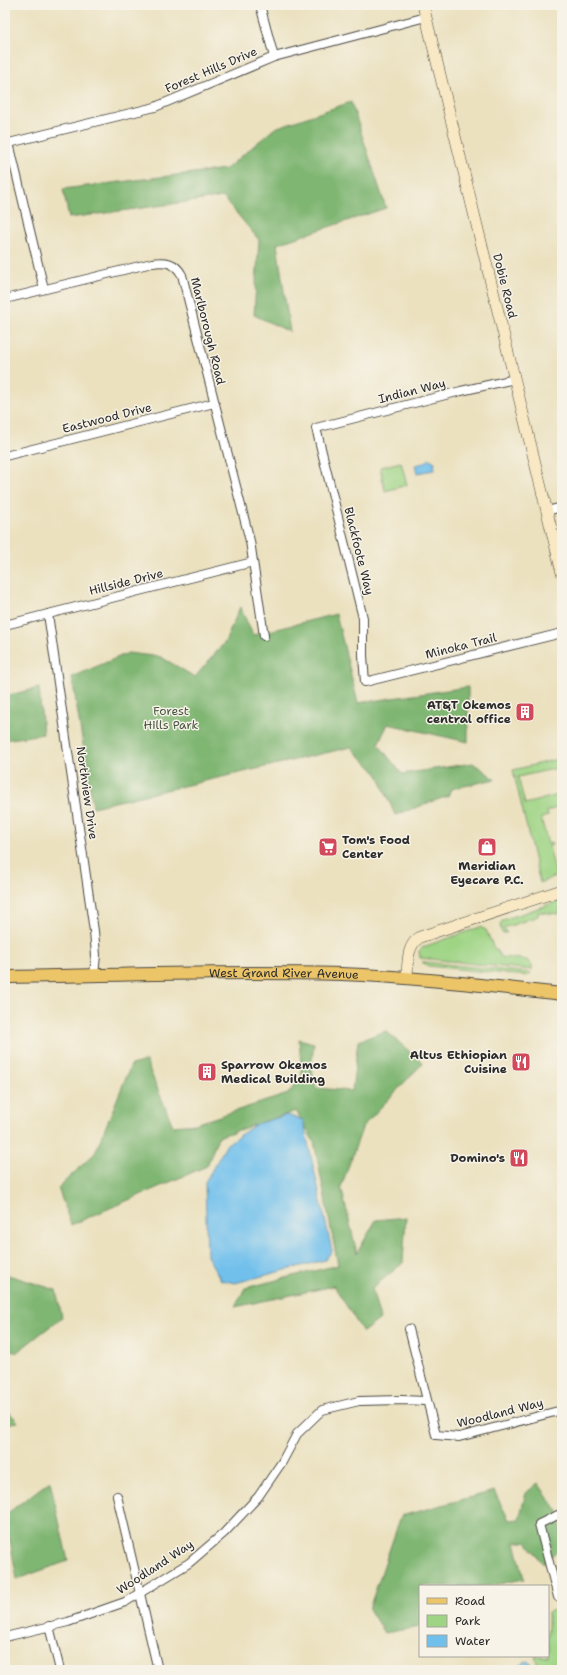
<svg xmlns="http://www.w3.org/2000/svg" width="567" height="1675" viewBox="0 0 567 1675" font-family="'Shantell Sans',sans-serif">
  <rect width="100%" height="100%" fill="#f7f3e8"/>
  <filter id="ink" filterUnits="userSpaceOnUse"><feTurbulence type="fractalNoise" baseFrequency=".025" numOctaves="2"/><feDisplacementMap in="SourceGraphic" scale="8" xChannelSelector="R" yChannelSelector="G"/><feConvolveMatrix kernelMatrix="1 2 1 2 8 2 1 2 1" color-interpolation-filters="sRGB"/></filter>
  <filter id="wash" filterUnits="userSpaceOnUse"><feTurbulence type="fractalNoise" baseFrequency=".012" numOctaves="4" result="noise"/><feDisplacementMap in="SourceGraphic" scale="16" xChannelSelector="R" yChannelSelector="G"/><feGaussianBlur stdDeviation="0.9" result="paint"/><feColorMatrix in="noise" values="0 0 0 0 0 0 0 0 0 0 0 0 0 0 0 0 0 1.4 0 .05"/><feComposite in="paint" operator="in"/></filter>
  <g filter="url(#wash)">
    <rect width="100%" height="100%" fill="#ebe1bf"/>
    <!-- green -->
    <g fill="#9fd485" stroke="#658058">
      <path d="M 401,462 L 407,485 L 385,491 L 380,467 Z"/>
      <path d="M 562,758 L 562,767 L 518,777 L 525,804 L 562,794 L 562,806 L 547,811 L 548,816 L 541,818 L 548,844 L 551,843 L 552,845 L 549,846 L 556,876 L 540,883 L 513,770 Z"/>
      <path d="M 562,900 L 562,908 L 560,908 L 559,914 L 538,912 L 538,916 L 504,928 L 507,933 L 502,933 L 500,925 L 503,920 Z"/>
      <path d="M 480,927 L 486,930 L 493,946 L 501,957 L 527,960 L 532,966 L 532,970 L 420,958 L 419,951 L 423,947 Z"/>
      <path d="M 422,962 L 424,962 L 531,973 L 527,976 L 428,966 Z"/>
      <path d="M 562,1608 L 562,1670 L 539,1670 L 535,1656 L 548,1656 L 548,1612 Z"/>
    </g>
    <!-- forest -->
    <g fill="#7fb672" stroke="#55704e">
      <path d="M 351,102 L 386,208 L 277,244 L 290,332 L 254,315 L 259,240 L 223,197 L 69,218 L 63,189 L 226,169 L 275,128 Z"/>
      <path d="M 240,607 L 253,635 L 336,614 L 358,703 L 468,687 L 468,742 L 388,724 L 378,744 L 402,774 L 473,763 L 495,779 L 451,789 L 448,796 L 395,815 L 378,775 L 351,747 L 93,807 L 72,677 L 128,653 L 161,657 L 195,677 L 225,642 Z"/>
      <path d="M 39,688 L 43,734 L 5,740 L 5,696 Z"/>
      <path d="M 386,1031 L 423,1063 L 363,1126 L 341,1187 L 357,1253 L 376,1220 L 406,1217 L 403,1263 L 372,1288 L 380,1319 L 363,1332 L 334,1286 L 235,1307 L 245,1288 L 338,1265 L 314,1142 L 296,1111 L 218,1137 L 207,1166 L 71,1225 L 58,1188 L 95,1153 L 131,1065 L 146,1061 L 173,1126 L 195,1124 L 288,1094 L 302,1076 L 299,1039 L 314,1043 L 311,1067 L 316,1088 L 352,1091 L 358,1041 Z"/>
      <path d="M 5,1274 L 56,1290 L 62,1317 L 16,1353 L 5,1344 Z"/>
      <path d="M 5,1407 L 18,1422 L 5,1424 Z"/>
      <path d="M 50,1481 L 68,1561 L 17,1579 L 5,1515 Z"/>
      <path d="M 538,1483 L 560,1514 L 561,1547 L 543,1564 L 527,1542 L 515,1542 L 524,1579 L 489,1586 L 420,1586 L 420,1627 L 384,1633 L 369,1609 L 401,1516 L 494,1491 L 509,1520 L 519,1519 L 526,1493 Z"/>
    </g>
    <!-- water -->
    <g fill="#71c0ec" stroke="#4e768c">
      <path d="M 430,459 L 435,462 L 434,470 L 417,473 L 415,465 L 424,463 Z"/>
      <path d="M 287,1115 L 303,1120 L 332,1251 L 325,1260 L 235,1283 L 221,1280 L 207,1256 L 205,1182 L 227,1144 L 256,1124 Z"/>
      <path d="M 526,1661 L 529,1662 L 534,1670 L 518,1670 L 518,1665 Z"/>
    </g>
  </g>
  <g filter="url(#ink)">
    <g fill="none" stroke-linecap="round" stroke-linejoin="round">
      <!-- street casing -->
      <g stroke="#484641" stroke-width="10">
        <g id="street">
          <path d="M 260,5 L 274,57"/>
          <path d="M 9,143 L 44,289"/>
          <path d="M 5,144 L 155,107 L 274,57 L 426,17"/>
          <path d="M 5,299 L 152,263 C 165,261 175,262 182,275 L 250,541 L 264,636"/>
          <path d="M 515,379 L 461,391 L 316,428 L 363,618 L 363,656 L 365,682 L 562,633"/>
          <path d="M 5,456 L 214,403"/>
          <path d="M 547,511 L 562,507"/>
          <path d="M 48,614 L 94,931 L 96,955 L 94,975"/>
          <path d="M 5,625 L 253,562"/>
          <path d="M 409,1329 L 436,1435 L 459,1437 L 562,1410"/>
          <path d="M 117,1496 L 158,1670"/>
          <path d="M 558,1597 L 539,1524 L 562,1513"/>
          <path d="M 49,1626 L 60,1670"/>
          <path d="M 5,1637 L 68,1622 L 125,1602 L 189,1563 L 224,1533 L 258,1497 L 282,1462 L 297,1434 L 322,1410 L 359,1401 L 402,1400 L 426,1401"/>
        </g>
      </g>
      <!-- secondary casing -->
      <g stroke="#484641" stroke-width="12">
        <g id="secondary">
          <path d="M 423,5 L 562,573"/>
          <path d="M 407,978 C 408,964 406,946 420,937 L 562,890"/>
        </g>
      </g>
      <!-- primary casing -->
      <g stroke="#484641" stroke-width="14">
        <g id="primary">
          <path id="s1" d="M 5,977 C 117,975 229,971 341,974 C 415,977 489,986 562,994"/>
        </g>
      </g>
      <!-- street -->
      <use href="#street" stroke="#fff" stroke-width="8"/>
      <!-- secondary -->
      <use href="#secondary" stroke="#f8e8c3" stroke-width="11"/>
      <!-- primary -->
      <use href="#primary" stroke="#edc569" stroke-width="12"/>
    </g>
  </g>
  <!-- icons -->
  <defs>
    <g id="building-square" transform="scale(1)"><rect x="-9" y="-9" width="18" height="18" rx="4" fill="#d1495b" stroke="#f7f3e8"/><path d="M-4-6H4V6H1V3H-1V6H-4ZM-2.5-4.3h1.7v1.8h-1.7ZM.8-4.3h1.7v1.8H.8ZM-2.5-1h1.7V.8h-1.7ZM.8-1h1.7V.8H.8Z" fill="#fff"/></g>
    <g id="supermarket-square" transform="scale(1)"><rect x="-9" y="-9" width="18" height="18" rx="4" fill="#d1495b" stroke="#f7f3e8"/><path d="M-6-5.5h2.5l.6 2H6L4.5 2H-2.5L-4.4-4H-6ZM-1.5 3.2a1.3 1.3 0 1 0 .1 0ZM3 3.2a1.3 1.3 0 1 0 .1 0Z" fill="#fff"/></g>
    <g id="shop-square" transform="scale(1)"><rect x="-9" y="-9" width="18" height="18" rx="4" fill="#d1495b" stroke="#f7f3e8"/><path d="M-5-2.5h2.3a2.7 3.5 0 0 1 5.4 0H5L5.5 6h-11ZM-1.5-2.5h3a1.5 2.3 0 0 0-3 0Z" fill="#fff"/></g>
    <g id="restaurant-square" transform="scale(1)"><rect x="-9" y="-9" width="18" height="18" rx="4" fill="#d1495b" stroke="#f7f3e8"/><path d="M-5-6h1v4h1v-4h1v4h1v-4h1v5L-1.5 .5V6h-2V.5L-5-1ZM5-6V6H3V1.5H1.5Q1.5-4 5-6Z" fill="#fff"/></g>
  </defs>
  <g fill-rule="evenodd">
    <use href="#building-square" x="525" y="712"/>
    <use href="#supermarket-square" x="328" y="847"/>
    <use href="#shop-square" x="487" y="847"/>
    <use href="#restaurant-square" x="521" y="1062"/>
    <use href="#building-square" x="207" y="1072"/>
    <use href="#restaurant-square" x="519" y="1158"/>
  </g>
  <g text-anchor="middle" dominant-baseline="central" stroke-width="3" stroke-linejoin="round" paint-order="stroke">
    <!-- street labels -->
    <g font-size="12" fill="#2b2b2b" stroke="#f7f3e8">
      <text transform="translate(211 70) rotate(-23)">Forest Hills Drive</text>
      <text transform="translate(505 286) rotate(76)">Dobie Road</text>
      <text transform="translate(208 331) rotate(76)">Marlborough Road</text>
      <text transform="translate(412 391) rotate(-14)">Indian Way</text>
      <text transform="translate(107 418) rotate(-14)">Eastwood Drive</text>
      <text transform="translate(359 551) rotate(76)">Blackfoote Way</text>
      <text transform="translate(126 582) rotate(-14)">Hillside Drive</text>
      <text transform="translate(461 646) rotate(-14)">Minoka Trail</text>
      <text transform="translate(87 793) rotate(82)">Northview Drive</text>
      <text stroke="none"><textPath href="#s1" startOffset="279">West Grand River Avenue</textPath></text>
      <text transform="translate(500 1413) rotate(-14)">Woodland Way</text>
      <text transform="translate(155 1567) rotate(-33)">Woodland Way</text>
    </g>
    <!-- poi labels -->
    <g font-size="12" font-weight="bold" fill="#2b2b2b" stroke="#f7f3e8" text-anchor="end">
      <text x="511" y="705">AT&amp;T Okemos<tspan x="511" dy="14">central office</tspan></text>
      <text x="342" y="840" text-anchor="start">Tom's Food<tspan x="342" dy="14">Center</tspan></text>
      <text x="487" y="866" text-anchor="middle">Meridian<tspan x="487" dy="14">Eyecare P.C.</tspan></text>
      <text x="507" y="1055">Altus Ethiopian<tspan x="507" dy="14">Cuisine</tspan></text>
      <text x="221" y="1065" text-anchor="start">Sparrow Okemos<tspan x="221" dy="14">Medical Building</tspan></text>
      <text x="505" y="1158">Domino's</text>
    </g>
    <!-- park labels -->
    <g font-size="12" fill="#485542" stroke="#f7f3e8">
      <text x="171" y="711">Forest<tspan x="171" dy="14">Hills Park</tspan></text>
    </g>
  </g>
  <!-- margin -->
  <rect width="567" height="1675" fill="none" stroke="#f7f3e8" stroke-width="20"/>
  <!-- legend -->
  <rect x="419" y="1585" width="130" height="72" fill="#f7f3e8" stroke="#a5a39c"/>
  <rect x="427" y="1598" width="20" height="6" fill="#edc569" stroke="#a5a39c"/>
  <text x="455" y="1605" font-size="12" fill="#2b2b2b">Road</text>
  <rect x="427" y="1615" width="20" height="12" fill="#9fd485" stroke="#a5a39c"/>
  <text x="455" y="1625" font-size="12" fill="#2b2b2b">Park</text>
  <rect x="427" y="1635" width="20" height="12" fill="#71c0ec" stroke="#a5a39c"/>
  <text x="455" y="1645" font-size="12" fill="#2b2b2b">Water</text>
</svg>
